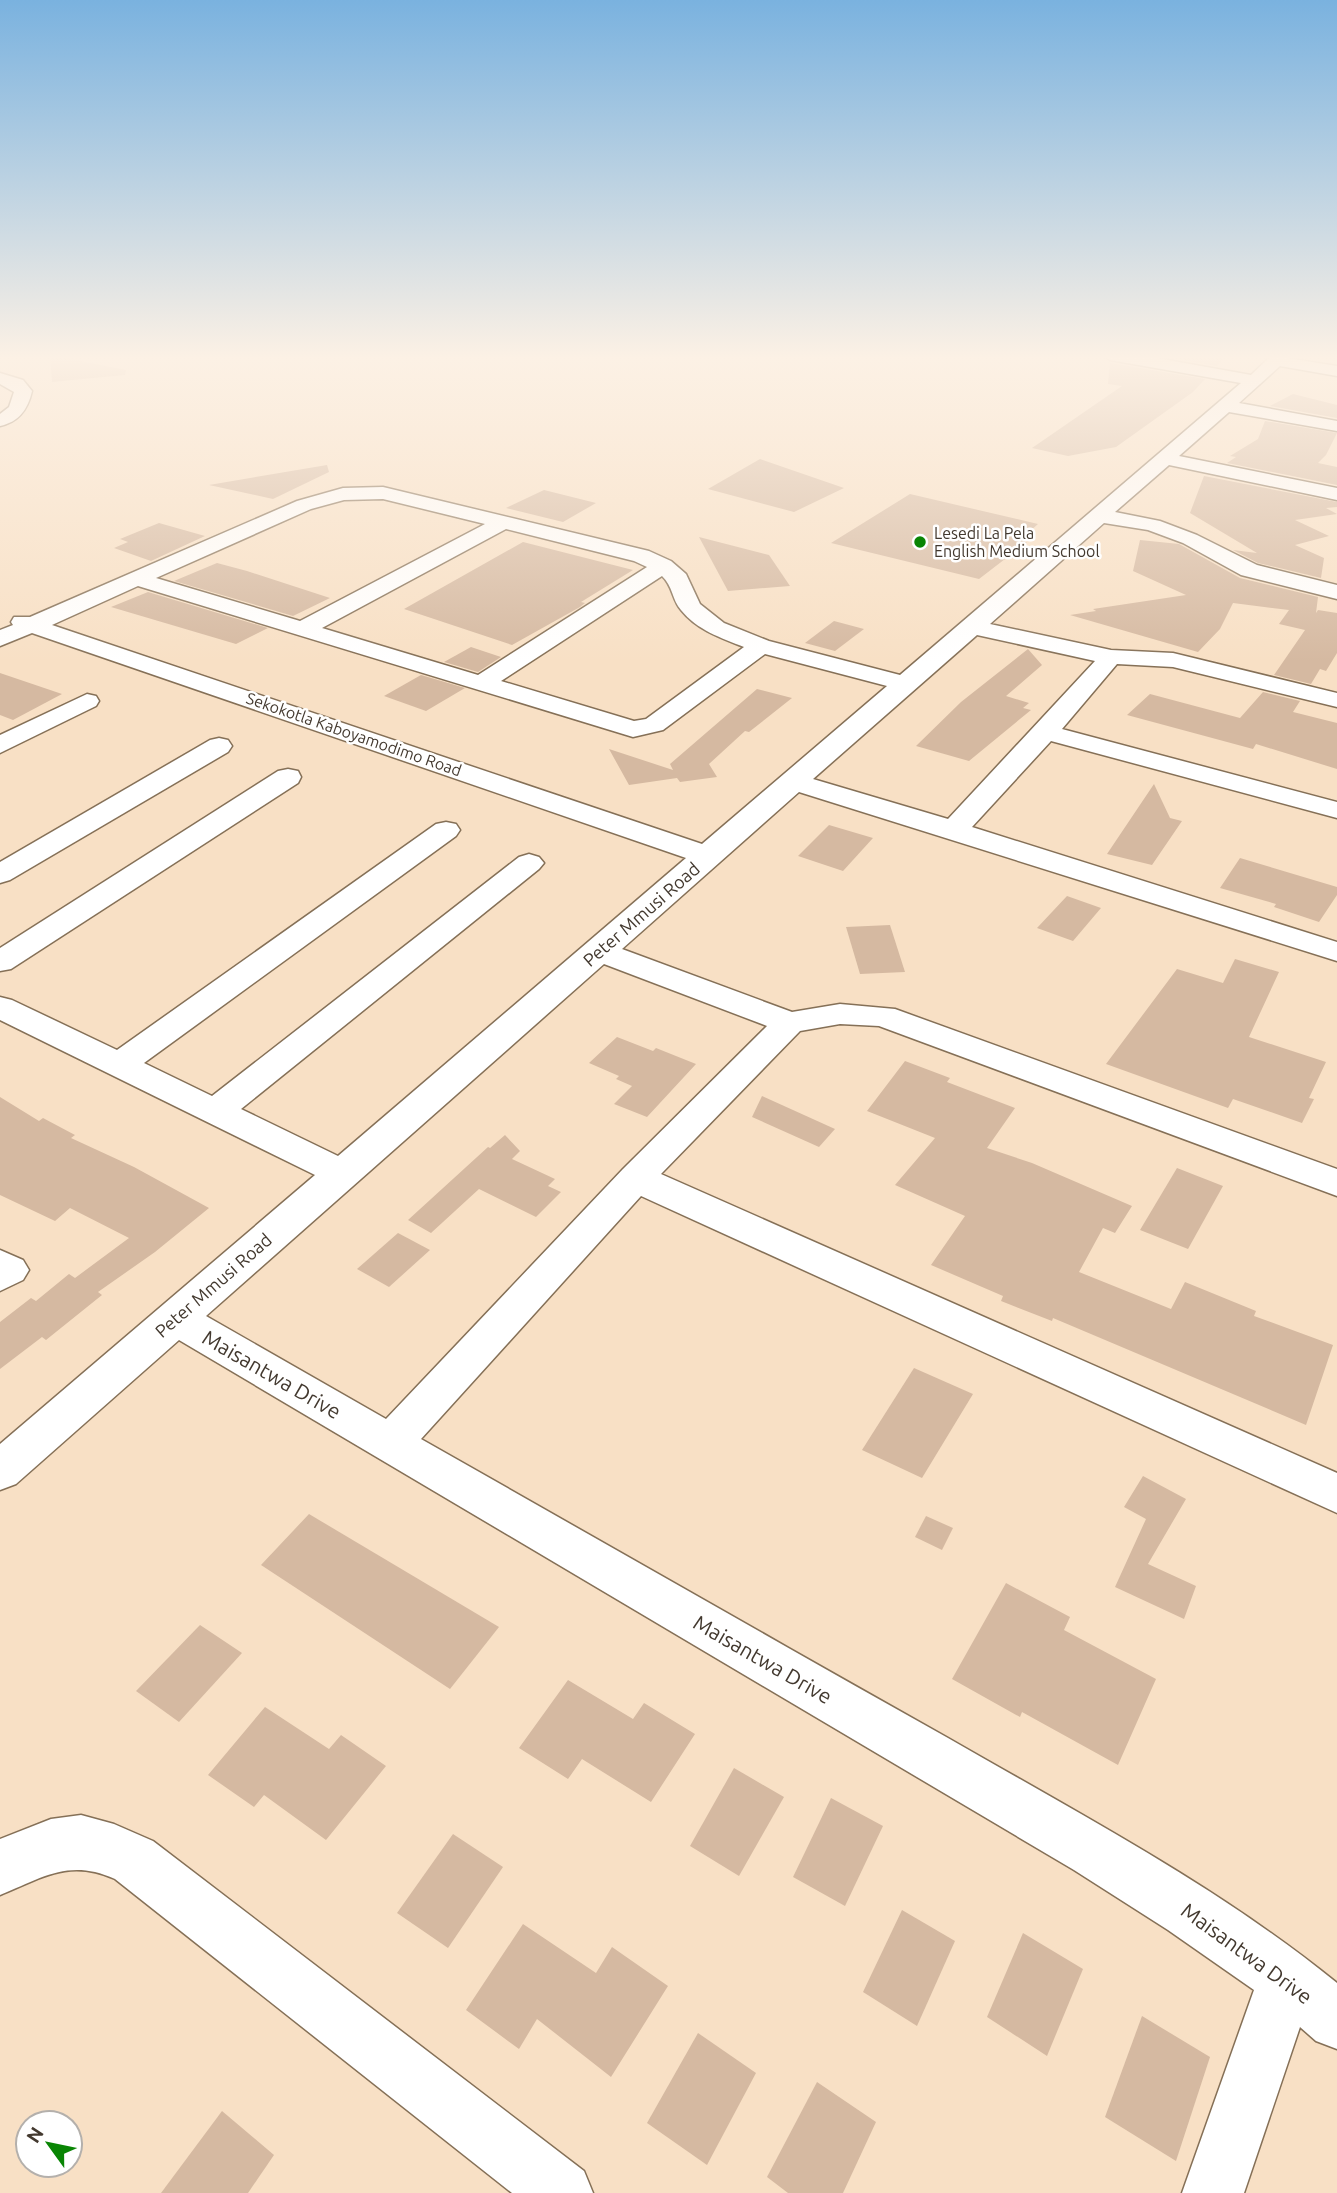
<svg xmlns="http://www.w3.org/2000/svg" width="1337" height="2193" viewBox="0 0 1337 2193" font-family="Ubuntu,sans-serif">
  <rect width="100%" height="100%" fill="#f8e0c5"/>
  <!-- building -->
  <g fill="#d5b9a1">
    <path d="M 50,355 L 126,370 L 125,375 L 52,382 Z"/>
    <path d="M 1156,355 L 1227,355 L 1217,366 Z"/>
    <path d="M 1110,363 L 1205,379 L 1193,392 L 1116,447 L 1068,456 L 1032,448 L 1122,386 L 1108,384 Z"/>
    <path d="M 1293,394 L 1337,405 L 1337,418 L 1270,406 Z"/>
    <path d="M 1265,421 L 1337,433 L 1326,455 L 1318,463 L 1337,467 L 1337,485 L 1227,463 L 1236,457 L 1230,456 L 1258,439 Z"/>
    <path d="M 760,459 L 844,488 L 794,512 L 708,489 Z"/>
    <path d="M 327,465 L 329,472 L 273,499 L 209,485 Z"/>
    <path d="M 1204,476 L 1337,502 L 1337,507 L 1326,508 L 1337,514 L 1295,520 L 1329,536 L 1295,545 L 1324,558 L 1321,578 L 1258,563 L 1233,550 L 1257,553 L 1190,513 Z"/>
    <path d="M 544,490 L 596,503 L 563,522 L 506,508 Z"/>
    <path d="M 910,494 L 1038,524 L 1020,540 L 1027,542 L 979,579 L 831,543 Z"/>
    <path d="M 159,523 L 205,536 L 151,561 L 114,548 L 128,542 L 120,539 Z"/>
    <path d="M 699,537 L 769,555 L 790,586 L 728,591 Z"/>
    <path d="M 1140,540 L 1179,544 L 1240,578 L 1318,597 L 1316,613 L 1318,610 L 1337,613 L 1337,653 L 1326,671 L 1320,669 L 1311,684 L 1274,675 L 1305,630 L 1279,624 L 1289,610 L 1233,603 L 1220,629 L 1198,652 L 1070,615 L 1096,611 L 1093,609 L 1186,595 L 1133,571 Z"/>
    <path d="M 523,542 L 633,570 L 581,602 L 585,603 L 580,607 L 512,645 L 404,609 Z"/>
    <path d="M 217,563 L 247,571 L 330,598 L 293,616 L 174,581 Z"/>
    <path d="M 148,592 L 268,628 L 236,644 L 111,607 Z"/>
    <path d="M 834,621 L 864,629 L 835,651 L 805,643 Z"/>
    <path d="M 471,647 L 501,657 L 478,672 L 444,662 Z"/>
    <path d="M 1028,649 L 1042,665 L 1006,696 L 1029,703 L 1023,708 L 1031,710 L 969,761 L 916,746 L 961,702 Z"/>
    <path d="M 0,673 L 62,694 L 13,720 L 0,715 Z"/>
    <path d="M 421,675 L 465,688 L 426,711 L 384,696 Z"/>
    <path d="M 757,689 L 792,698 L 749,732 L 745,731 L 709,764 L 717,777 L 680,782 L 677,778 L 629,785 L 609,749 L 673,770 L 670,764 Z"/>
    <path d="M 1263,692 L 1300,701 L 1293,712 L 1337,723 L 1337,769 L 1256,744 L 1253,749 L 1127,715 L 1150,694 L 1240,718 Z"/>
    <path d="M 1154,784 L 1170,818 L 1182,821 L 1152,865 L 1107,854 Z"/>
    <path d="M 829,825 L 873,838 L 843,871 L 798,856 Z"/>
    <path d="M 1240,858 L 1337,887 L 1337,895 L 1319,922 L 1274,907 L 1276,904 L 1220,888 Z"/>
    <path d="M 1067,896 L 1101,908 L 1073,941 L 1037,928 Z"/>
    <path d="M 890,925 L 905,972 L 860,974 L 846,927 Z"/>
    <path d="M 1235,959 L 1279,972 L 1249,1037 L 1326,1062 L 1309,1098 L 1314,1099 L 1302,1123 L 1233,1099 L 1228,1108 L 1106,1064 L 1177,969 L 1223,983 Z"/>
    <path d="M 617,1037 L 653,1051 L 656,1048 L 696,1064 L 647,1117 L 614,1104 L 632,1086 L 616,1079 L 619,1076 L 589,1063 Z"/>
    <path d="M 905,1061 L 950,1078 L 947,1082 L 1015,1108 L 987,1148 L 1032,1163 L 1132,1206 L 1115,1233 L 1103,1228 L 1079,1272 L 1171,1309 L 1185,1282 L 1256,1311 L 1254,1316 L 1333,1345 L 1306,1425 L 1053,1318 L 1052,1321 L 1001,1301 L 1003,1296 L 931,1265 L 965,1216 L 895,1185 L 935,1138 L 867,1111 Z"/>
    <path d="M 762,1096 L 835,1129 L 819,1147 L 752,1117 Z"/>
    <path d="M 0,1097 L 39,1121 L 43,1118 L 75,1135 L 71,1138 L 134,1167 L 209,1208 L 155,1252 L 98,1292 L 102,1295 L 46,1340 L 42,1337 L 0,1369 L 0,1322 L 31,1298 L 36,1301 L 69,1274 L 75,1278 L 129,1238 L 70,1208 L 55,1221 L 0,1195 Z"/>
    <path d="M 505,1135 L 520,1151 L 512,1159 L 555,1179 L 548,1186 L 561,1192 L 536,1217 L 479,1189 L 431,1233 L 408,1220 L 488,1147 L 490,1148 Z"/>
    <path d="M 1177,1168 L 1223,1186 L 1188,1249 L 1140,1230 Z"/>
    <path d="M 398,1233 L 430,1250 L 389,1287 L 357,1269 Z"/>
    <path d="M 914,1368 L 973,1394 L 922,1478 L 862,1450 Z"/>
    <path d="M 1143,1476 L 1186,1499 L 1148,1564 L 1196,1586 L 1184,1619 L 1115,1587 L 1146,1519 L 1124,1507 Z"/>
    <path d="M 309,1514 L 499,1627 L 450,1689 L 261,1565 Z"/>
    <path d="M 926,1516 L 953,1528 L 942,1550 L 915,1537 Z"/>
    <path d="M 1006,1583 L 1070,1617 L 1064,1630 L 1156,1679 L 1118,1765 L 1022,1712 L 1020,1717 L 952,1679 Z"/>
    <path d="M 200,1625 L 242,1653 L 179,1722 L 136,1691 Z"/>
    <path d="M 568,1680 L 633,1719 L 644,1703 L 695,1734 L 651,1802 L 582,1759 L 568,1779 L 519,1748 Z"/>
    <path d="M 265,1707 L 329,1749 L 341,1735 L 386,1766 L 326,1840 L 264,1795 L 254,1807 L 208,1775 Z"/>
    <path d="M 734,1768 L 784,1797 L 739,1876 L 690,1846 Z"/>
    <path d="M 831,1798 L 883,1826 L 845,1906 L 793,1877 Z"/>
    <path d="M 453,1834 L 503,1867 L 448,1948 L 397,1913 Z"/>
    <path d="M 902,1910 L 955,1941 L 917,2026 L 863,1992 Z"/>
    <path d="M 523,1924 L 596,1973 L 612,1947 L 668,1986 L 611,2077 L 537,2019 L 519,2049 L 466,2010 Z"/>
    <path d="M 1023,1933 L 1083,1969 L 1047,2056 L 987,2017 Z"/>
    <path d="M 1142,2016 L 1210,2057 L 1176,2161 L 1105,2117 Z"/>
    <path d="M 698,2033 L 756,2073 L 707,2165 L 647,2123 Z"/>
    <path d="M 817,2082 L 876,2122 L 843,2193 L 788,2193 L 767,2177 Z"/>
    <path d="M 222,2111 L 274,2155 L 248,2193 L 161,2193 Z"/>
  </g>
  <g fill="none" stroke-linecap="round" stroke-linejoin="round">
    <!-- minor casing -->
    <g stroke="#857057" stroke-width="3">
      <g id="minor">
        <path d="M 1102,355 L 1140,355 L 1251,375 L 1272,355 L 1288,355 L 1287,358 L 1337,366 L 1337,376 L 1280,366 L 1239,403 L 1337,421 L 1337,431 L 1229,412 L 1179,456 L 1337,488 L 1337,500 L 1169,465 L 1115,512 L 1160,521 L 1197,535 L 1257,565 L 1337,585 L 1337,599 L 1241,575 L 1183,543 L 1148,530 L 1104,523 L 990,624 L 1111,650 L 1173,653 L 1337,693 L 1337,707 L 1173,667 L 1117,664 L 1062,729 L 1337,802 L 1337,818 L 1051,741 L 972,827 L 1337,942 L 1337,961 L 799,792 L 622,949 L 792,1012 L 840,1004 L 895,1009 L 1337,1169 L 1337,1196 L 879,1026 L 840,1024 L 800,1031 L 661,1174 L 1337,1473 L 1337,1513 L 641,1196 L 421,1439 C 597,1539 772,1639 948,1738 C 1080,1814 1219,1887 1337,1983 L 1337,2049 L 1316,2041 L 1300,2027 L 1244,2193 L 1182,2193 L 1254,1990 L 1168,1930 L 1074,1870 L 179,1340 L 16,1484 L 0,1490 L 0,1444 L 315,1175 L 0,1020 L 0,997 L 12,1000 L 117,1050 L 436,824 L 446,822 L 456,824 L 460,830 L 456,836 L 144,1063 L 212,1096 L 519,857 L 529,854 L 539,857 L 544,863 L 539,869 L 241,1109 L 338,1156 L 686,858 L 32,633 L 0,646 L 0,630 L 13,625 L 11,622 L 14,617 L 30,617 L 297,501 L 343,488 L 383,487 L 649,551 L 671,561 L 686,574 L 700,604 L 724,623 L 769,641 L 900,675 L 1241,383 L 1110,360 ZM 383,499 L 485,524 L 300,621 L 156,578 L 311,509 L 344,500 ZM 506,529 L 634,561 L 647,567 L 478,675 L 322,628 ZM 662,576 C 673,586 672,600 681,610 C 697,630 721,638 744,647 L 646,719 L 634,721 L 501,681 ZM 138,586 L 633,737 L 663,730 L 765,654 L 887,686 L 702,844 L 52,625 ZM 977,635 L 1095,661 L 948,819 L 813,779 ZM 604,964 L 767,1026 L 623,1169 L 386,1419 L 206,1316 Z"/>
        <path d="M 0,373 L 23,380 L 32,391 C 28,409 19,422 0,426 L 0,414 L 9,407 L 14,392 L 0,384 Z"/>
        <path d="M 87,694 L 96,696 L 99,701 L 96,706 L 0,753 L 0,735 Z"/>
        <path d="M 219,738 L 228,740 L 232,746 L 228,752 L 10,880 L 0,883 L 0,862 L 210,740 Z"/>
        <path d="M 288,769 L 298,771 L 301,777 L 298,783 L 11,969 L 0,971 L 0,948 L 278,771 Z"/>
        <path d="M 0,1250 L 23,1260 L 29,1270 L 23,1280 L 0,1291 Z"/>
        <path d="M 81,1815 L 114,1824 L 153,1841 L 584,2171 L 593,2193 L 512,2193 L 115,1879 C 69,1858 42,1878 0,1895 L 0,1839 L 51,1819 Z"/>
      </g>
    </g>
    <!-- minor -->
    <use href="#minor" fill="#fff" fill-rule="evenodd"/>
  </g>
  <!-- sky -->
  <linearGradient id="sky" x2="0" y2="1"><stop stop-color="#7ab2df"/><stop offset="0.54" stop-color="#fcf1e5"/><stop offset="1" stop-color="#fcf1e5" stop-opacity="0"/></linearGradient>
  <rect width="1337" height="662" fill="url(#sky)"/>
  <!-- markers -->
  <circle fill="#098504" stroke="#fff" stroke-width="2.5" cx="920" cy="542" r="7"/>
  <g text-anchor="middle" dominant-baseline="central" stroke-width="5" stroke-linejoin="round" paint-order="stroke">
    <!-- far-poi labels -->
    <g font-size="16" fill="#43392f" stroke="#fff" text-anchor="start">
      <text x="934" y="533">Lesedi La Pela<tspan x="934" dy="18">English Medium School</tspan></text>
    </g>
    <!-- far-street labels -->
    <g font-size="16" fill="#43392f" stroke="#fff">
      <text transform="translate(354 734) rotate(19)">Sekokotla Kaboyamodimo Road</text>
    </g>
    <!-- street labels -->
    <g font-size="18" fill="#43392f" stroke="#fff">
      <text transform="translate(641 914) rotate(-41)">Peter Mmusi Road</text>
      <text transform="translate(213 1285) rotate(-41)">Peter Mmusi Road</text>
    </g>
    <!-- near-street labels -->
    <g font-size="21" fill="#43392f" stroke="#fff">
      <text transform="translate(272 1374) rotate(30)">Maisantwa Drive</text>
      <text transform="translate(763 1659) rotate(30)">Maisantwa Drive</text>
      <text transform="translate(1247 1953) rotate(36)">Maisantwa Drive</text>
    </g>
  </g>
  <!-- north arrow -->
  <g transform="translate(49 2144) rotate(303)"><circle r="33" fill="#ffffff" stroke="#b4b0ac" stroke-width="2"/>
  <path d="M0-5L12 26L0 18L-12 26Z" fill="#098504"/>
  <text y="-10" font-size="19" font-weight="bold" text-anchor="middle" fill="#43392f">N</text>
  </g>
</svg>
